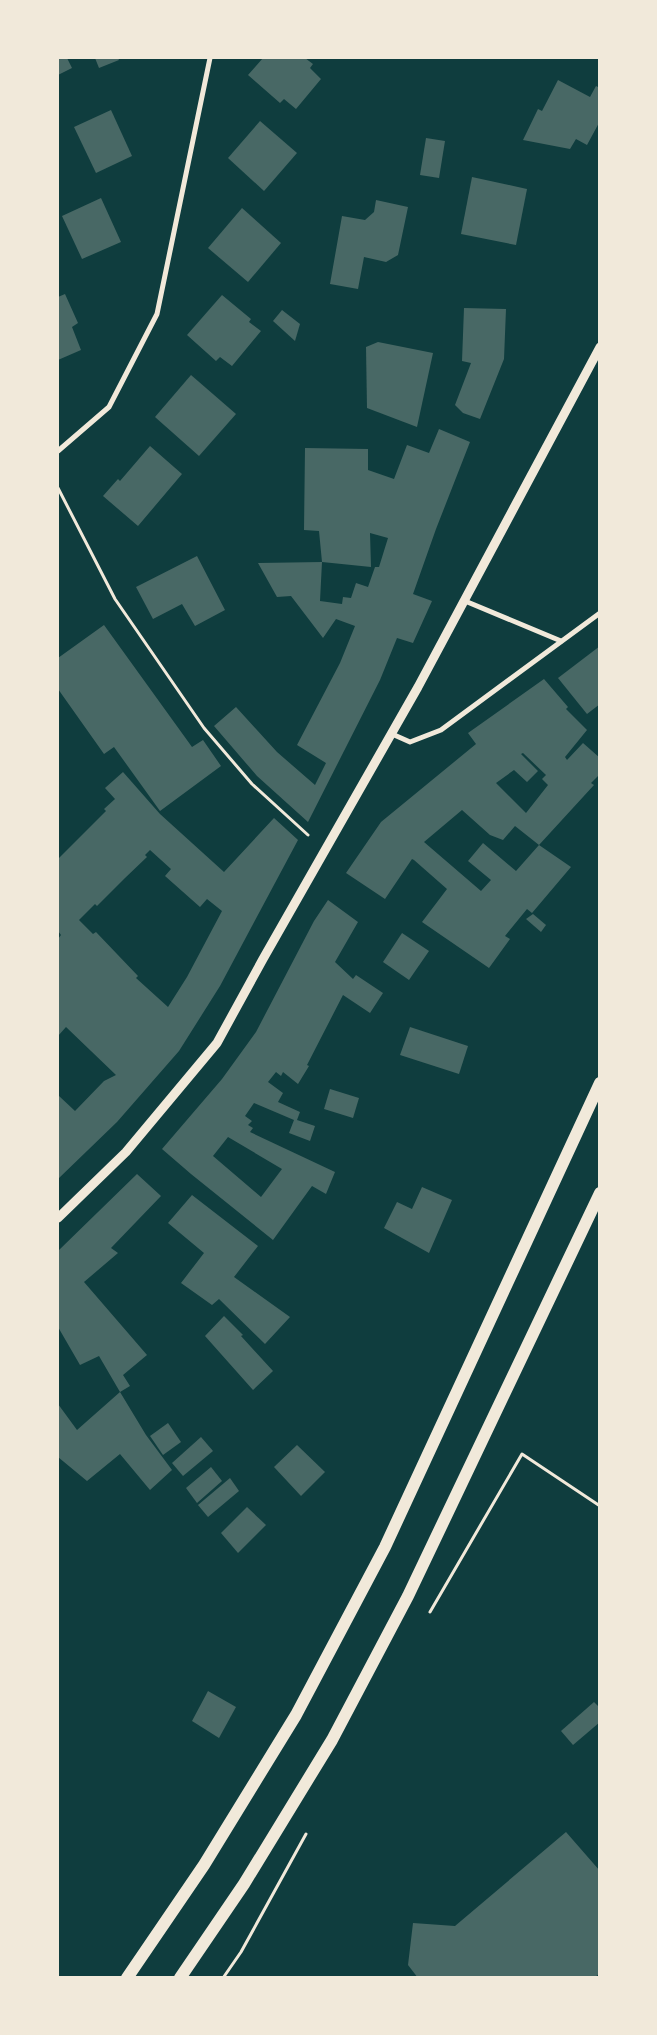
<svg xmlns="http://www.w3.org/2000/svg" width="657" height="2035" viewBox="0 0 657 2035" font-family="Figtree,sans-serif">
  <rect width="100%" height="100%" fill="#0f3d3e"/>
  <!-- building -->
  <g fill="#486865" fill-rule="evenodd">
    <path d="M 58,58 L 67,58 L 72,68 L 58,75 Z"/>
    <path d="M 95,58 L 118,58 L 119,60 L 99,68 Z"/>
    <path d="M 263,58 L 305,58 L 313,64 L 310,68 L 321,79 L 296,109 L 284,99 L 280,103 L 248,75 Z"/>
    <path d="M 558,80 L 590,97 L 596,86 L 600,88 L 600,121 L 587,145 L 576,139 L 570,149 L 523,140 L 538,109 L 542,111 Z"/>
    <path d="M 111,110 L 132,156 L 96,173 L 74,127 Z"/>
    <path d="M 260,121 L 297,153 L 264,191 L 228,158 Z"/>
    <path d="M 426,138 L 445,141 L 439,178 L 420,175 Z"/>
    <path d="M 472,177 L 527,189 L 516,245 L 461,234 Z"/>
    <path d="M 101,198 L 121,242 L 82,259 L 62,216 Z"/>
    <path d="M 376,200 L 408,207 L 398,255 L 386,262 L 364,257 L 358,289 L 330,284 L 342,216 L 365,220 L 374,212 Z"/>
    <path d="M 242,208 L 281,243 L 248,282 L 208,248 Z"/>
    <path d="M 65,294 L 78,323 L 72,327 L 81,350 L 58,360 L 58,297 Z"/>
    <path d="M 222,295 L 251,319 L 249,322 L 261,331 L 232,366 L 220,357 L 216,361 L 187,335 Z"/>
    <path d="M 464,308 L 506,309 L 504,359 L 480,419 L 463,413 L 455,405 L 471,363 L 462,361 Z"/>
    <path d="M 282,310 L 300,324 L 295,341 L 273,321 Z"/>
    <path d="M 378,342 L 433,353 L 417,427 L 367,408 L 366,347 Z"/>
    <path d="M 191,375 L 236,414 L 199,456 L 155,417 Z"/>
    <path d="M 439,429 L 470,442 L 436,529 L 413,594 L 432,601 L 413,643 L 397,638 L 380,680 L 308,822 L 257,776 L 214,726 L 236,707 L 277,752 L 315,785 L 326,763 L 297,745 L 340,663 L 355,626 L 336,619 L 323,638 L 291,596 L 277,597 L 258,563 L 322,562 L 320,601 L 342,604 L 343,597 L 351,598 L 356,583 L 368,587 L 375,567 L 379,567 L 388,538 L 370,533 L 371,567 L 322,562 L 319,531 L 304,530 L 305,448 L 368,449 L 368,470 L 394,479 L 407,445 L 429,453 Z"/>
    <path d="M 150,446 L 182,474 L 138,526 L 103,496 L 118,479 L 120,481 Z"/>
    <path d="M 197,556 L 225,610 L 195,626 L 182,604 L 153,619 L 136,587 Z"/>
    <path d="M 104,625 L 192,747 L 203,740 L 221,766 L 160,811 L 114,747 L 104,754 L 58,689 L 58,658 Z"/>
    <path d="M 600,646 L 600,704 L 587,714 L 558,678 Z"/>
    <path d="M 544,679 L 568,707 L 566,709 L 587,730 L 565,757 L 567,760 L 583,743 L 600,758 L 600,774 L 591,783 L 594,785 L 539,845 L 571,867 L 532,913 L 527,909 L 505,936 L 510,939 L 489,968 L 422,922 L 447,889 L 414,860 L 412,859 L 385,899 L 346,873 L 381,822 L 476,744 L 468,733 ZM 523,753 L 546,775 L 542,779 L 548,785 L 526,813 L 496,783 L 514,770 L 527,782 L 538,771 L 521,754 ZM 462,810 L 490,835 L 503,840 L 515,826 L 539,845 L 516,871 L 483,843 L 468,861 L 491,880 L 481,891 L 424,842 Z"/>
    <path d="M 123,772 L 160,814 L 224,872 L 274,818 L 298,840 L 220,986 L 179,1051 L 117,1122 L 58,1179 L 58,1095 L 75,1111 L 104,1081 L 116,1075 L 66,1027 L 58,1036 L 58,939 L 61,935 L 58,931 L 58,859 L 106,811 L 104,809 L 115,799 L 105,788 ZM 150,850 L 171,869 L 165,876 L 200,907 L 207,899 L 222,911 L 187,977 L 168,1007 L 136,978 L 138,976 L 96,932 L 93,934 L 79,920 L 95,904 L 97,906 L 125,878 L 147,857 L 145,855 Z"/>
    <path d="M 328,900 L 358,922 L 335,962 L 353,979 L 356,975 L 383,993 L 370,1013 L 343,995 L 307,1065 L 309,1066 L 298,1084 L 283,1072 L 281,1076 L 276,1072 L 268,1082 L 283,1093 L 278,1102 L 300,1112 L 297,1120 L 315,1126 L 310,1141 L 289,1133 L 294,1120 L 254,1103 L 245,1116 L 252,1121 L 248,1125 L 253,1128 L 250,1132 L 335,1172 L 326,1194 L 312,1186 L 273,1240 L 191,1174 L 162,1149 L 222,1079 L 256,1032 L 314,921 ZM 228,1137 L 282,1169 L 261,1197 L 213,1156 Z"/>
    <path d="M 533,914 L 546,925 L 541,932 L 526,919 Z"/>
    <path d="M 402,933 L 429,951 L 409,980 L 383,962 Z"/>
    <path d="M 410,1027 L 468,1046 L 459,1074 L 400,1055 Z"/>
    <path d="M 330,1089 L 359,1098 L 353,1118 L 324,1109 Z"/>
    <path d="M 137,1174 L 161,1196 L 111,1248 L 118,1253 L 84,1282 L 147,1355 L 123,1375 L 130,1386 L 120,1392 L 99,1356 L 80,1365 L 58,1327 L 58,1251 Z"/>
    <path d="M 422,1187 L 452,1200 L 429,1253 L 384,1228 L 397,1202 L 412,1209 Z"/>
    <path d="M 192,1195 L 258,1246 L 234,1277 L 290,1317 L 265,1344 L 219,1299 L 212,1305 L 181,1283 L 204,1253 L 168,1223 Z"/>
    <path d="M 224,1316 L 243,1335 L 241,1336 L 273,1371 L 253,1390 L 205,1336 Z"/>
    <path d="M 120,1392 L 146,1435 L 172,1470 L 150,1490 L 120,1454 L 87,1481 L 58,1457 L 58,1404 L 77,1430 Z"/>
    <path d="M 168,1423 L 181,1442 L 163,1455 L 150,1436 Z"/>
    <path d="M 201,1437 L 213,1451 L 183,1476 L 172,1463 Z"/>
    <path d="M 297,1445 L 325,1472 L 301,1496 L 274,1467 Z"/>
    <path d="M 211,1467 L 222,1481 L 197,1503 L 186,1488 Z"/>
    <path d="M 230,1478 L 239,1491 L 208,1517 L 198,1505 Z"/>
    <path d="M 247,1507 L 266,1525 L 238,1553 L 221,1533 Z"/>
    <path d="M 208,1691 L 236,1707 L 219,1738 L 192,1721 Z"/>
    <path d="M 594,1702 L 600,1708 L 600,1722 L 573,1745 L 561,1731 Z"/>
    <path d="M 566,1832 L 600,1871 L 600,1973 L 594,1978 L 418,1978 L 408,1965 L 413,1923 L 455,1926 Z"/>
  </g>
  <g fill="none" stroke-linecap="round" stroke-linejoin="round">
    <!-- path -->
    <g stroke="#f1e9da" stroke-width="3">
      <path d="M 58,488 L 115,599 L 204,728 L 252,784 L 308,835"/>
      <path d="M 430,1612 L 522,1454 L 600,1506"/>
      <path d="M 223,1978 L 241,1952 L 306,1834"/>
    </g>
    <!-- minor -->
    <g stroke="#f1e9da" stroke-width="5">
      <path d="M 58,451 L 109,407 L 157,314 L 210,58"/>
      <path d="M 465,601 L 561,641"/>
      <path d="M 392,734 L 410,742 L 441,730 L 600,613"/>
    </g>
    <!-- tertiary -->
    <path stroke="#f1e9da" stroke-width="9" d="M 58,1218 L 126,1152 L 217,1043 L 263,959 L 418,687 L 600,347"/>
    <!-- primary -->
    <g stroke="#f1e9da" stroke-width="12">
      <path d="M 127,1978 L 204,1865 L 296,1715 L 385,1547 L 600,1083"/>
      <path d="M 180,1978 L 244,1884 L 332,1740 L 408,1596 L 600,1193"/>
    </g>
  </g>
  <!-- border -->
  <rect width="657" height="2035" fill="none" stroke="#f1e9da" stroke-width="118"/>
</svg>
